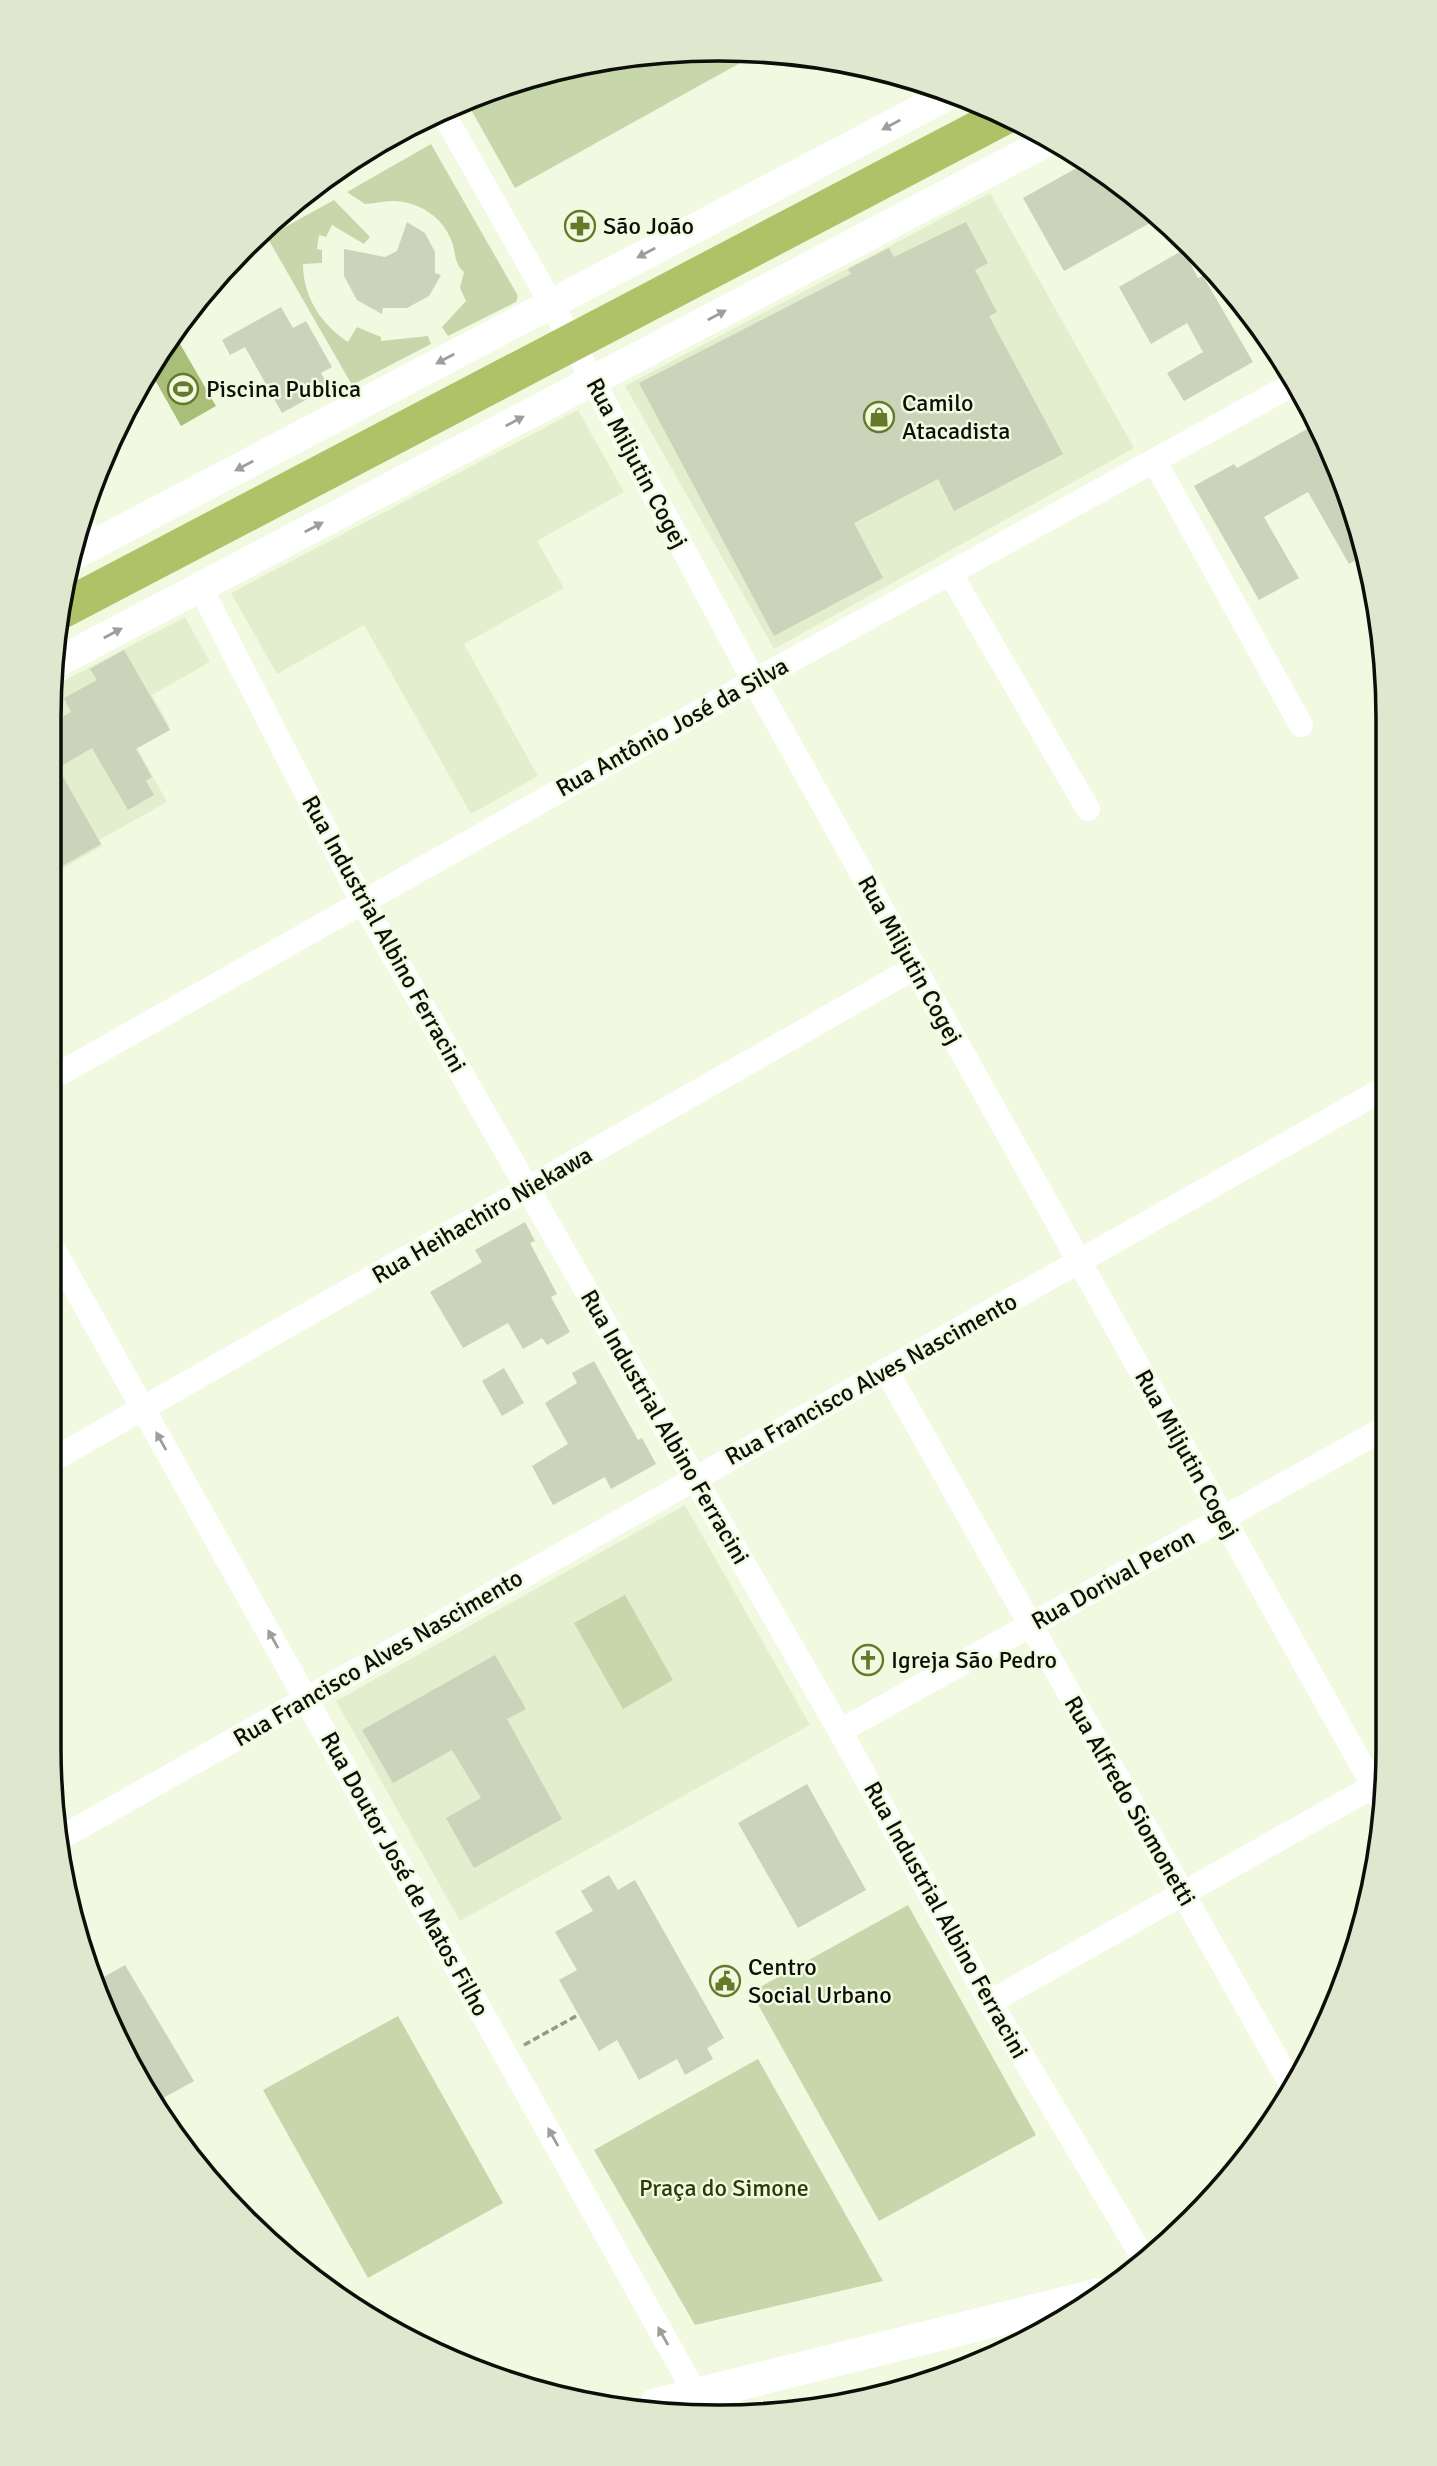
<svg xmlns="http://www.w3.org/2000/svg" width="1437" height="2466" viewBox="0 0 1437 2466" font-family="Signika,sans-serif">
  <rect width="100%" height="100%" fill="#f1fae0"/>
  <!-- built -->
  <g fill="#e3eece">
    <path d="M 990,193 L 1134,448 L 774,649 L 625,386 Z"/>
    <path d="M 578,410 L 624,492 L 537,541 L 564,588 L 464,644 L 538,776 L 471,814 L 364,625 L 277,674 L 231,593 Z"/>
    <path d="M 185,617 L 210,662 L 152,695 L 170,727 L 136,746 L 167,802 L 99,840 L 102,846 L 50,876 L 50,688 Z"/>
    <path d="M 685,1505 L 810,1725 L 460,1921 L 336,1701 Z"/>
  </g>
  <!-- green -->
  <g fill="#c8d6ac">
    <path d="M 718,49 L 758,53 L 515,188 L 465,99 L 587,62 Z"/>
    <path d="M 431,144 L 518,296 L 516,302 L 448,336 L 442,327 L 466,301 L 460,288 L 464,272 C 454,264 456,253 452,242 C 443,217 419,201 392,201 C 383,201 374,204 365,204 L 347,192 Z"/>
    <path d="M 334,200 L 370,237 L 364,244 L 332,225 L 326,237 L 319,235 L 317,249 L 322,250 L 322,263 L 303,264 C 303,297 321,324 348,342 L 357,327 L 381,337 L 381,341 L 428,336 L 431,344 L 352,385 L 267,237 Z"/>
    <path d="M 625,1595 L 673,1680 L 623,1709 L 574,1623 Z"/>
    <path d="M 908,1905 L 1036,2135 L 879,2221 L 751,1992 Z"/>
    <path d="M 398,2016 L 503,2203 L 368,2278 L 263,2090 Z"/>
    <path d="M 758,2059 L 883,2281 L 695,2325 L 594,2150 Z"/>
  </g>
  <!-- water -->
  <path fill="#a8be79" d="M 176,337 L 216,406 L 181,426 L 150,371 L 162,347 Z"/>
  <!-- building -->
  <g fill="#cbd3bb">
    <path d="M 1089,161 L 1159,218 L 1064,271 L 1023,198 Z"/>
    <path d="M 407,222 L 425,233 L 435,252 L 435,273 L 441,275 L 429,296 L 407,308 L 383,308 L 382,314 L 357,300 L 344,276 L 344,249 L 385,257 L 397,251 Z"/>
    <path d="M 966,222 L 988,263 L 975,270 L 997,312 L 989,316 L 1063,454 L 954,511 L 938,479 L 854,523 L 883,578 L 774,636 L 639,383 L 851,274 L 848,269 L 889,248 L 894,257 Z"/>
    <path d="M 1183,250 L 1198,278 L 1203,276 L 1253,362 L 1184,401 L 1167,373 L 1203,352 L 1187,323 L 1151,344 L 1119,287 Z"/>
    <path d="M 281,307 L 293,328 L 306,321 L 332,367 L 321,373 L 329,387 L 282,413 L 245,347 L 230,355 L 222,340 Z"/>
    <path d="M 1316,424 L 1353,504 L 1363,556 L 1349,564 L 1308,492 L 1264,517 L 1299,578 L 1259,600 L 1194,486 L 1234,464 L 1237,468 Z"/>
    <path d="M 124,650 L 170,730 L 136,749 L 152,777 L 146,781 L 154,795 L 128,810 L 92,748 L 58,768 L 101,844 L 50,873 L 50,724 L 71,712 L 64,698 L 97,680 L 90,669 Z"/>
    <path d="M 525,1222 L 535,1241 L 530,1243 L 557,1294 L 551,1297 L 570,1332 L 547,1345 L 542,1338 L 523,1349 L 508,1323 L 463,1348 L 430,1292 L 482,1262 L 475,1250 Z"/>
    <path d="M 594,1361 L 638,1440 L 642,1438 L 656,1464 L 611,1489 L 605,1477 L 553,1505 L 532,1466 L 568,1444 L 545,1403 L 577,1383 L 572,1373 Z"/>
    <path d="M 504,1368 L 524,1403 L 502,1416 L 482,1381 Z"/>
    <path d="M 495,1655 L 526,1709 L 507,1719 L 562,1819 L 474,1868 L 446,1818 L 481,1798 L 452,1750 L 393,1783 L 362,1730 Z"/>
    <path d="M 807,1784 L 866,1890 L 798,1928 L 738,1823 Z"/>
    <path d="M 609,1875 L 618,1890 L 635,1880 L 724,2038 L 707,2048 L 713,2059 L 685,2075 L 677,2059 L 639,2080 L 617,2040 L 599,2051 L 559,1980 L 577,1970 L 555,1932 L 593,1911 L 581,1891 Z"/>
    <path d="M 125,1965 L 194,2081 L 158,2101 L 95,1982 Z"/>
  </g>
  <g fill="none" stroke-linecap="round" stroke-linejoin="round">
    <!-- path -->
    <path stroke="#949b88" stroke-width="3.5" stroke-dasharray="7 3.5" stroke-linecap="butt" d="M 524,2045 L 578,2015"/>
    <!-- minor -->
    <g stroke="#fff" stroke-width="24">
      <path d="M 442,111 L 551,303 L 754,681 L 1384,1805"/>
      <path d="M 342,165 L 376,146"/>
      <path d="M 1155,462 L 1301,725"/>
      <path d="M 81,523 L 93,545"/>
      <path d="M 950,573 L 1088,809"/>
      <path d="M 200,587 L 362,901 L 840,1731 L 990,2002 L 1144,2259"/>
      <path d="M 50,1079 L 754,681 L 1297,382"/>
      <path d="M 50,1243 L 697,2396"/>
      <path d="M 886,1370 L 1292,2086"/>
      <path d="M 49,1462 L 914,968"/>
      <path d="M 840,1731 L 1387,1427"/>
      <path d="M 64,1836 L 1387,1087"/>
      <path d="M 990,2002 L 1386,1779"/>
    </g>
    <!-- tertiary -->
    <g stroke="#fff" stroke-width="30">
      <path d="M 74,555 L 952,93"/>
      <path d="M 52,665 L 1050,140"/>
    </g>
    <!-- secondary -->
    <path stroke="#fff" stroke-width="33" d="M 655,2405 L 1097,2295"/>
    <!-- primary -->
    <path stroke="#afc267" stroke-width="38" d="M 63,609 L 1004,116"/>
  </g>
  <!-- one-way arrows -->
  <defs><path id="oneway-solid" d="M-6-.8H1V-3.2L6.5 0L1 3.2V.8H-6Z" transform="scale(1.75)"/></defs>
  <g fill="#9e9f9c">
    <use href="#oneway-solid" transform="translate(891 125) rotate(152)"/>
    <use href="#oneway-solid" transform="translate(646 253) rotate(152)"/>
    <use href="#oneway-solid" transform="translate(717 315) rotate(-28)"/>
    <use href="#oneway-solid" transform="translate(445 359) rotate(152)"/>
    <use href="#oneway-solid" transform="translate(515 421) rotate(-28)"/>
    <use href="#oneway-solid" transform="translate(244 466) rotate(152)"/>
    <use href="#oneway-solid" transform="translate(314 527) rotate(-28)"/>
    <use href="#oneway-solid" transform="translate(113 633) rotate(-28)"/>
    <use href="#oneway-solid" transform="translate(161 1441) rotate(-119)"/>
    <use href="#oneway-solid" transform="translate(273 1639) rotate(-119)"/>
    <use href="#oneway-solid" transform="translate(553 2137) rotate(-119)"/>
    <use href="#oneway-solid" transform="translate(663 2336) rotate(-119)"/>
  </g>
  <!-- icons -->
  <defs>
    <g id="pharmacy-ring" transform="scale(1.575)"><circle r="9.5" fill="#f1fae0" stroke="#64792a" stroke-width="1.5"/><path d="M-2-6h4v4h4v4h-4v4h-4v-4h-4v-4h4Z" fill="#64792a"/></g>
    <g id="stadium-ring" transform="scale(1.575)"><circle r="9.5" fill="#f1fae0" stroke="#64792a" stroke-width="1.5"/><path d="M0-5a6.5 5 0 1 0 0 10a6.5 5 0 1 0 0-10ZM-3.5-1.8h7v3.6h-7Z" fill="#64792a"/></g>
    <g id="shop-ring" transform="scale(1.575)"><circle r="9.5" fill="#f1fae0" stroke="#64792a" stroke-width="1.5"/><path d="M-5-2.5h2.3a2.7 3.5 0 0 1 5.4 0H5L5.5 6h-11ZM-1.5-2.5h3a1.5 2.3 0 0 0-3 0Z" fill="#64792a"/></g>
    <g id="church-ring" transform="scale(1.575)"><circle r="9.5" fill="#f1fae0" stroke="#64792a" stroke-width="1.5"/><path d="M-1.2-6h2.4v3.5h3.3v2.4h-3.3V6h-2.4V-.1h-3.3v-2.4h3.3Z" fill="#64792a"/></g>
    <g id="civic-ring" transform="scale(1.575)"><circle r="9.5" fill="#f1fae0" stroke="#64792a" stroke-width="1.5"/><path d="M-.6-6.5H3V-4.5H.6V-3L4-1V1h2V6H-6V1h2V-1L-.6-3ZM-1.2 2.5V6h2.4V2.5Z" fill="#64792a"/></g>
  </defs>
  <g fill-rule="evenodd">
    <use href="#pharmacy-ring" x="580" y="226"/>
    <use href="#stadium-ring" x="183" y="389"/>
    <use href="#shop-ring" x="879" y="417"/>
    <use href="#church-ring" x="868" y="1660"/>
    <use href="#civic-ring" x="725" y="1981"/>
  </g>
  <g text-anchor="middle" dominant-baseline="central" stroke-width="5" stroke-linejoin="round" paint-order="stroke">
    <!-- poi labels -->
    <g font-size="24" fill="#0c0f07" stroke="#f1fae0" text-anchor="start">
      <text x="603" y="226">São João</text>
      <text x="206" y="389">Piscina Publica</text>
      <text x="902" y="403">Camilo<tspan x="902" dy="28">Atacadista</tspan></text>
      <text x="891" y="1660">Igreja São Pedro</text>
      <text x="748" y="1967">Centro<tspan x="748" dy="28">Social Urbano</tspan></text>
    </g>
    <!-- street labels -->
    <g font-size="24" fill="#0c0f07" stroke="#f1fae0">
      <text transform="translate(637 463) rotate(62)">Rua Miljutin Cogej</text>
      <text transform="translate(672 727) rotate(-29)">Rua Antônio José da Silva</text>
      <text transform="translate(384 934) rotate(61)">Rua Industrial Albino Ferracini</text>
      <text transform="translate(910 960) rotate(61)">Rua Miljutin Cogej</text>
      <text transform="translate(482 1215) rotate(-30)">Rua Heihachiro Niekawa</text>
      <text transform="translate(871 1379) rotate(-29)">Rua Francisco Alves Nascimento</text>
      <text transform="translate(665 1427) rotate(60)">Rua Industrial Albino Ferracini</text>
      <text transform="translate(1187 1454) rotate(61)">Rua Miljutin Cogej</text>
      <text transform="translate(1113 1579) rotate(-29)">Rua Dorival Peron</text>
      <text transform="translate(378 1658) rotate(-30)">Rua Francisco Alves Nascimento</text>
      <text transform="translate(1130 1801) rotate(60)">Rua Alfredo Siomonetti</text>
      <text transform="translate(405 1874) rotate(61)">Rua Doutor José de Matos Filho</text>
      <text transform="translate(946 1920) rotate(61)">Rua Industrial Albino Ferracini</text>
    </g>
    <!-- park labels -->
    <g font-size="24" fill="#2d3a05" stroke="#f1fae0">
      <text x="724" y="2188">Praça do Simone</text>
    </g>
  </g>
  <!-- crop -->
  <path d="M0 0H1437V2466H0ZM718 61H719A657 657 0 0 1 1376 718V1748A657 657 0 0 1 719 2405H718A657 657 0 0 1 61 1748V718A657 657 0 0 1 718 61Z" fill="#dfe7cf" fill-rule="evenodd"/>
  <path fill="none" stroke="#0c0f07" stroke-width="3.5" d="M718 61H719A657 657 0 0 1 1376 718V1748A657 657 0 0 1 719 2405H718A657 657 0 0 1 61 1748V718A657 657 0 0 1 718 61Z"/>
</svg>
